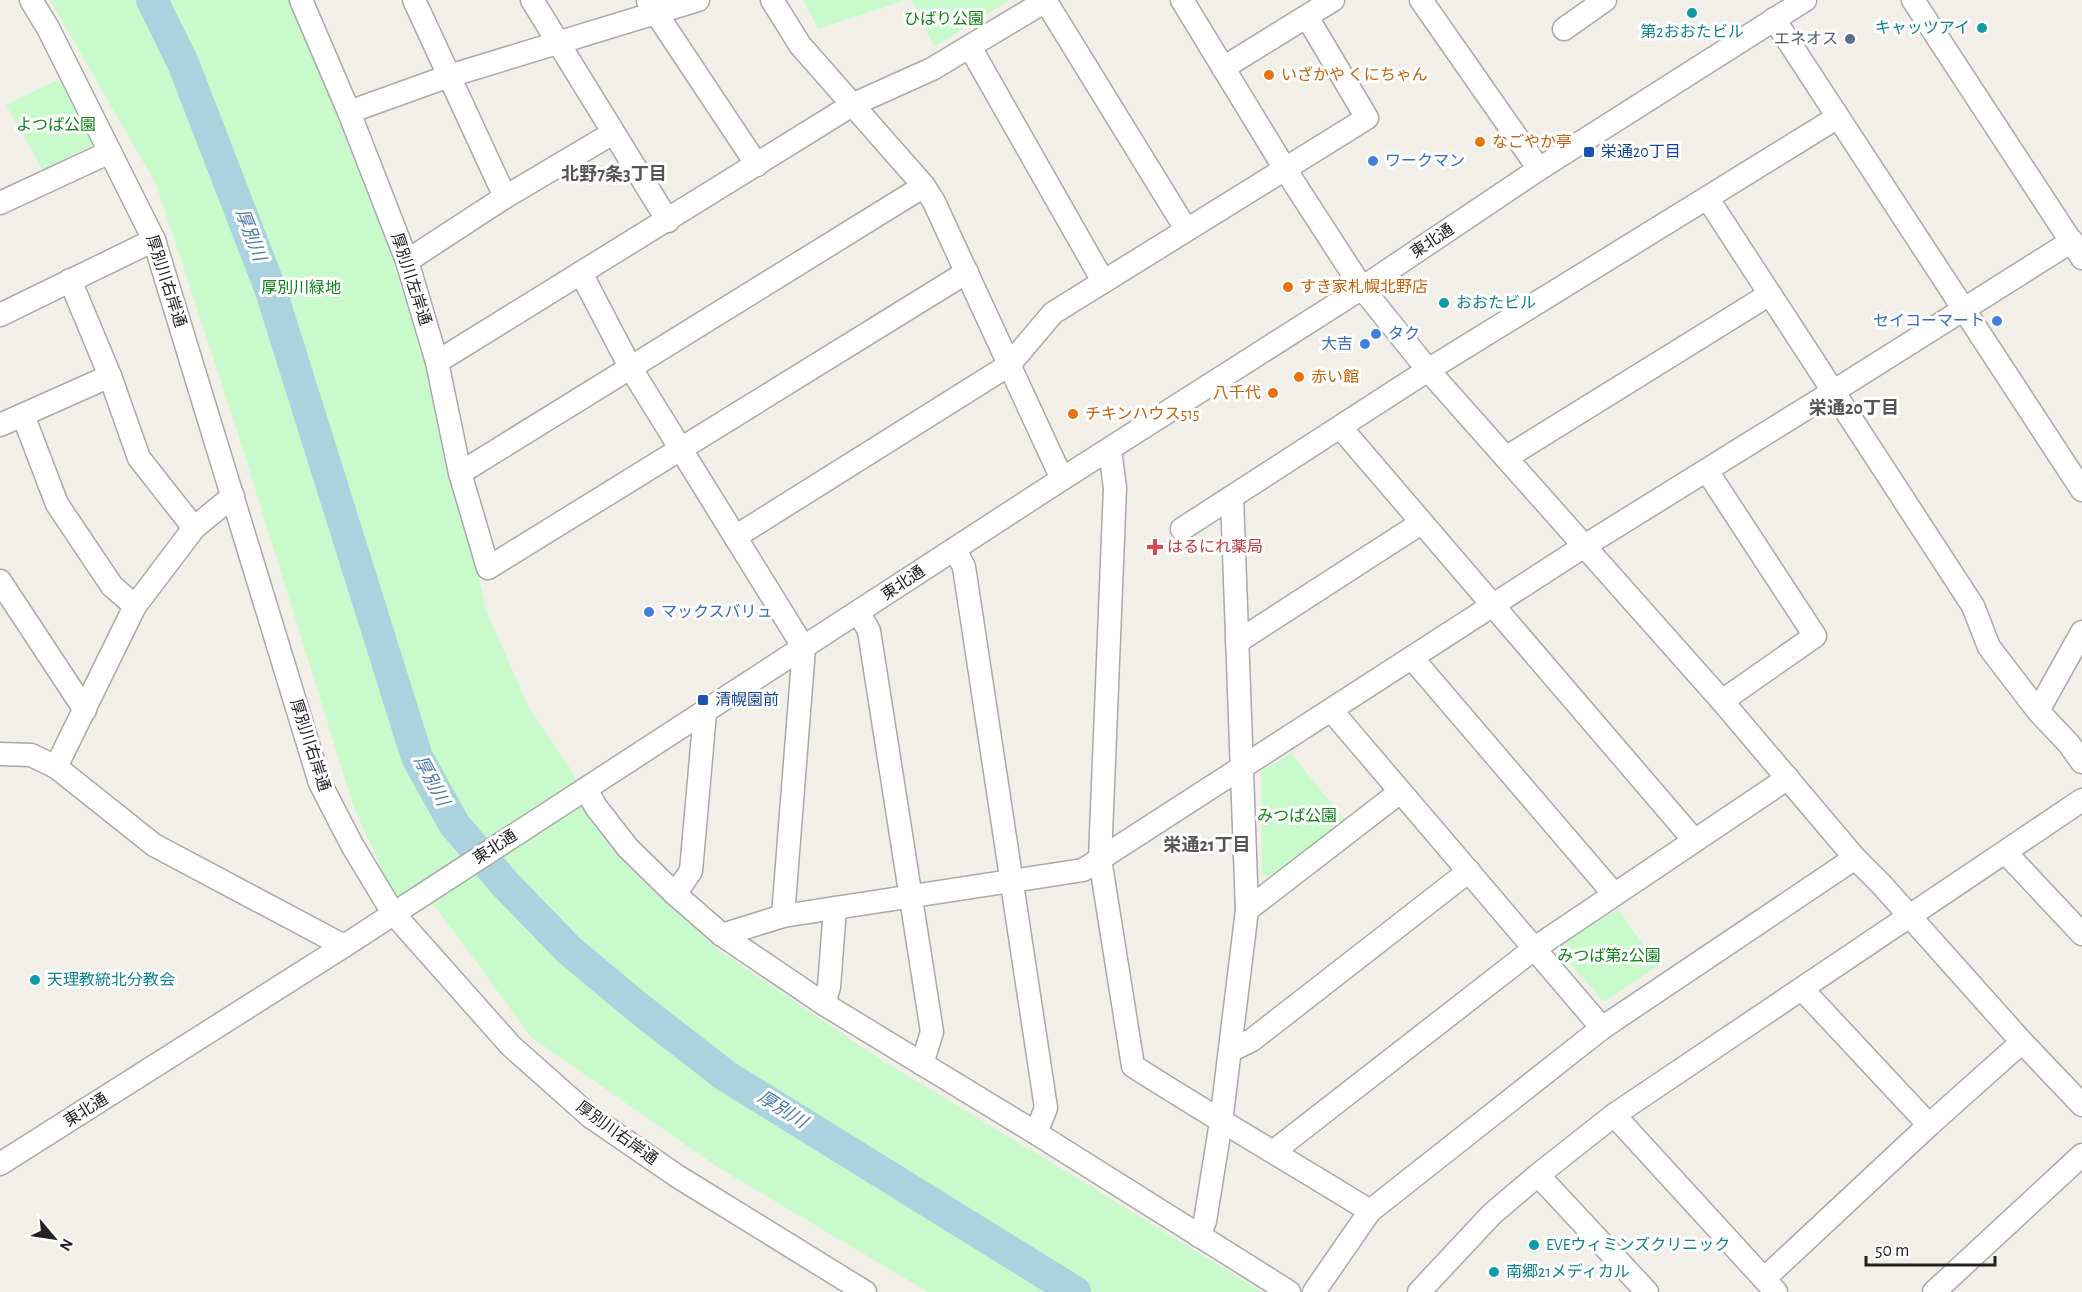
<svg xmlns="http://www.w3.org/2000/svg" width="2082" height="1292" viewBox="0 0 2082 1292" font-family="'Alegreya Sans','Noto Sans JP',sans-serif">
  <rect width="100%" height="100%" fill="#f2efe9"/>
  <!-- park -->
  <g fill="#c8facc">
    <path d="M 50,0 L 291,0 L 399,252 L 488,615 L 530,710 L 568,765 L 613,843 L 717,949 L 880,1059 L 1090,1186 L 1262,1292 L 928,1292 L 719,1168 L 531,1037 L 435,906 L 394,895 L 354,808 L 234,421 L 156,184 Z"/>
    <path d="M 803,0 L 906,0 L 818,29 Z"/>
    <path d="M 912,0 L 1010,0 L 934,47 Z"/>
    <path d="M 68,75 L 100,141 L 43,170 L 6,105 Z"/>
    <path d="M 1291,753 L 1346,822 L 1271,878 L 1262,875 L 1261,771 Z"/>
    <path d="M 1618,909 L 1658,966 L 1604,1002 L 1559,951 L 1560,946 Z"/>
  </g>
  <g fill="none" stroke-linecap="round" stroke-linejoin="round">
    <!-- river -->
    <path stroke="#aad3df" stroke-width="32" d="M 152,0 L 183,63 L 270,288 L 417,757 L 454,824 L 505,884 L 569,950 L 636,1006 L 726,1076 L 1075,1292"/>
    <!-- minor casing -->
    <g stroke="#a9a9a9" stroke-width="25">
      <g id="minor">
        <path d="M 31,0 L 48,28 L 154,240 L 320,783 L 352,845 L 393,913 L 511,1046 L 591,1117 L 677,1176 L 865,1292"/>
        <path d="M 301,0 L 349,112 L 407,261 L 437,362 L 460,473 L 488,568 L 967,272"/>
        <path d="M 414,0 L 505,197"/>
        <path d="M 532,0 L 668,221"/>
        <path d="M 772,0 L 800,45 L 924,186 L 934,202 L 1062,479"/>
        <path d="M 1045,0 L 1186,229"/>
        <path d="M 1182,0 L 1285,169 L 1362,288 L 1428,370 L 1722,701 L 1855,858 L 1881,884 L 2022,1042 L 2082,1105"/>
        <path d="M 1421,0 L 1539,169"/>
        <path d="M 1913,0 L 2082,258"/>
        <path d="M 648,1 L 757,165"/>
        <path d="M 1774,19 L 2082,490"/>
        <path d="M 1564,29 L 1605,0"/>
        <path d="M 970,47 L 1103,281"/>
        <path d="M 1223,68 L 1333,0"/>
        <path d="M 349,112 L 449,76 L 698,0"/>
        <path d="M 1708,199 L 1973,606 L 1989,647 L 2038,711"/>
        <path d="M 0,203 L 110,152"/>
        <path d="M 407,261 L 505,197 L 613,133"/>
        <path d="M 581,273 L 630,367 L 804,648 L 783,916"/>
        <path d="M 70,280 L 110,376 L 139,458 L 194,528"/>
        <path d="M 0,315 L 154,240"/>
        <path d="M 437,362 L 852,105 L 932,69 L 1047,0"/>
        <path d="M 23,415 L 57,504 L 112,586 L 135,606"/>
        <path d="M 0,425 L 110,376"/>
        <path d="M 1341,428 L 1694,840"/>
        <path d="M 1110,450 L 1115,488 L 1100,859 L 1586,545 L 1834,391 L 2072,241"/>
        <path d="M 1507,457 L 1770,294"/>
        <path d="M 1707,471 L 1815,636 L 1722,701"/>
        <path d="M 460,473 L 924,186"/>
        <path d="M 1182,529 L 1428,370 L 1838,117"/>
        <path d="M 735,537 L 1009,365 L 1053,313 L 1367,118 L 1307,17"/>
        <path d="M 955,549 L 964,567 L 1046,1108 L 1036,1133"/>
        <path d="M 0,581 L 85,710"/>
        <path d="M 859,613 L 869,631 L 932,1032 L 922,1064"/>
        <path d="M 2082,632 L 2038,711 L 2069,744 L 2082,762"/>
        <path d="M 1237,642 L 1421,523"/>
        <path d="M 1412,658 L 1614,894"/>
        <path d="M 1331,710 L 1602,1028"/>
        <path d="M 0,754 L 31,755 L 56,767 L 154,845 L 344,946"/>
        <path d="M 56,767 L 135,606 L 194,528 L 233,496"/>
        <path d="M 586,789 L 596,807 L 628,848 L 675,894 L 722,935 L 824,1004 L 1036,1133 L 1289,1292"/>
        <path d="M 2006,853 L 2082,934"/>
        <path d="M 675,894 L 691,871 L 705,713"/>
        <path d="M 1247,910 L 1400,792"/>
        <path d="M 722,935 L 783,916 L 1083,870 L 1100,859 L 1133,1066 C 1211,1116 1291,1162 1370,1211"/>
        <path d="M 1802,989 L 1929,1125"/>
        <path d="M 824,1004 L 829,987 L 835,908"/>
        <path d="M 1230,1051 L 1252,1040 L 1469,871"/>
        <path d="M 1614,1115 L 1776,1292"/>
        <path d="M 1274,1151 L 1535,948 L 1788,778"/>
        <path d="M 0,1164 L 344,946 L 1062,479 L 1362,288 L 1539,169 L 1805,0"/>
        <path d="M 1538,1175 L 1647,1292"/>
        <path d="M 1199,1236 L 1205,1221 L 1221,1122 L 1247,910 L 1232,497"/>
        <path d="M 1764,1279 L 1929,1125 L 2022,1042"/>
        <path d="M 1314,1292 L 1370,1211 L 1602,1028 L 1855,858"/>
        <path d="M 1419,1292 L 1492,1214 L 1538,1175 L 1614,1115 L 2082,800"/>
        <path d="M 1934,1292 L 2082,1155"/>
      </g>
    </g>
    <!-- minor -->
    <use href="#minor" stroke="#fff" stroke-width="22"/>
  </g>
  <!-- markers -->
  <g fill="#0f9aa8" stroke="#fff" stroke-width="2">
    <circle cx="1692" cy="13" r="6"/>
    <circle cx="1982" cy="28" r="6"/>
    <circle cx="1444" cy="303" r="6"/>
    <circle cx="35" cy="980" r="6"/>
    <circle cx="1534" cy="1245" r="6"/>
    <circle cx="1494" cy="1272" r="6"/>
  </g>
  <circle fill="#5c6f8a" stroke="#fff" stroke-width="2" cx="1850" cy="39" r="6"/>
  <g fill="#e8710a" stroke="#fff" stroke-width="2">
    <circle cx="1269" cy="75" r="6"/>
    <circle cx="1480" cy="142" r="6"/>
    <circle cx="1288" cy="287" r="6"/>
    <circle cx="1299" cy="377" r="6"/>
    <circle cx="1273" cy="393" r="6"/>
    <circle cx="1073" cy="414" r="6"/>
  </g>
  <g fill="#1a4fb4" stroke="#fff" stroke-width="2">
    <rect x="1583" y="146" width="12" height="12" rx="3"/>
    <rect x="697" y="694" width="12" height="12" rx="3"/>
  </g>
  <g fill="#3f7fe0" stroke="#fff" stroke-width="2">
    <circle cx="1373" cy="161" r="6"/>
    <circle cx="1997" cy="321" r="6"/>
    <circle cx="1376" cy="334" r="6"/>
    <circle cx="1365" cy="344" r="6"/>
    <circle cx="649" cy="612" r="6"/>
  </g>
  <path fill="#e0444e" stroke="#fff" stroke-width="2" d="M1152 538h6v6h6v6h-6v6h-6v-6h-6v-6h6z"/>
  <g text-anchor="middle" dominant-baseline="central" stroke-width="6" stroke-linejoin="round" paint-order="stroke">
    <!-- park labels -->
    <g font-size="16" fill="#0c8416" stroke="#fff">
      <text x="944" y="19">ひばり公園</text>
      <text x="56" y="125">よつば公園</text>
      <text x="301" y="288">厚別川緑地</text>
      <text x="1297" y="816">みつば公園</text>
      <text x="1609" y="956">みつば第2公園</text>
    </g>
    <!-- culture labels -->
    <g font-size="16" fill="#0d838f" stroke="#fff" text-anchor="start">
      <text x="1970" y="28" text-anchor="end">キャッツアイ</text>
      <text x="1692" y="32" text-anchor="middle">第2おおたビル</text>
      <text x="1456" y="303">おおたビル</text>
      <text x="47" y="980">天理教統北分教会</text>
      <text x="1546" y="1245">EVEウィミンズクリニック</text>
      <text x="1506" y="1272">南郷21メディカル</text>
    </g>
    <!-- service labels -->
    <g font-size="16" fill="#4e5e75" stroke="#fff" text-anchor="end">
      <text x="1838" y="39">エネオス</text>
    </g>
    <!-- food labels -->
    <g font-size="16" fill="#c56008" stroke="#fff" text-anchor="start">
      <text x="1281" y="75">いざかや くにちゃん</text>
      <text x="1492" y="142">なごやか亭</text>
      <text x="1300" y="287">すき家札幌北野店</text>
      <text x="1311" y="377">赤い館</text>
      <text x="1261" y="393" text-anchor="end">八千代</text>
      <text x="1085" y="414">チキンハウス515</text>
    </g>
    <!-- transit labels -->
    <g font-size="16" fill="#164399" stroke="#fff" text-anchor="start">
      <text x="1601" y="152">栄通20丁目</text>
      <text x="715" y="700">清幌園前</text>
    </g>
    <!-- shop labels -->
    <g font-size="16" fill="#366cbe" stroke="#fff" text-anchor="start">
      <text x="1385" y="161">ワークマン</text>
      <text x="1985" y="321" text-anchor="end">セイコーマート</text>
      <text x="1388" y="334">タク</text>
      <text x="1353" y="344" text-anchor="end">大吉</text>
      <text x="661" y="612">マックスバリュ</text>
    </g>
    <!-- street labels -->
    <g font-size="16" fill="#222" stroke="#fff">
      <text transform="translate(1432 241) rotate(-34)">東北通</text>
      <text transform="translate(411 279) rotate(72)">厚別川左岸通</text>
      <text transform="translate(166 281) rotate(72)">厚別川右岸通</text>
      <text transform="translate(903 583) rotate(-34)">東北通</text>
      <text transform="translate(310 745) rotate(72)">厚別川右岸通</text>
      <text transform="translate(495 847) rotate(-33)">東北通</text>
      <text transform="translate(86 1110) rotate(-32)">東北通</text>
      <text transform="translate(617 1133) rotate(36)">厚別川右岸通</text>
    </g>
    <!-- health labels -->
    <g font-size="16" fill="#be3a42" stroke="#fff" text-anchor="start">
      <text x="1167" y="547">はるにれ薬局</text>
    </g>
    <!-- neighbourhood labels -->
    <g font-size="18" font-weight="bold" fill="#555" stroke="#fff">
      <text x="614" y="175">北野7条3丁目</text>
      <text x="1854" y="409">栄通20丁目</text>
      <text x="1207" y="846">栄通21丁目</text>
    </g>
    <!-- water labels -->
    <g font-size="18" font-style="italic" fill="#4a7aab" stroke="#fff">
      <text transform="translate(250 235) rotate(69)">厚別川</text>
      <text transform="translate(431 781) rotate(62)">厚別川</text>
      <text transform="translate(782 1110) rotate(32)">厚別川</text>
    </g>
  </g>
  <!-- north arrow -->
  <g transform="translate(54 1238) rotate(119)" stroke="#ffffff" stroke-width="4.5" paint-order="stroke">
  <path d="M0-4.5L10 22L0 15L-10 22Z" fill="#222222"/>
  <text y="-9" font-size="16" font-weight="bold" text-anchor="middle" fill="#222222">N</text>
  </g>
  <!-- scale -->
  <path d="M1866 1256v9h129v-9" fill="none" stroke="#222222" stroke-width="3"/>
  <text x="1875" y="1256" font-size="18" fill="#222222" stroke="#ffffff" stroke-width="4.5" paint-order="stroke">50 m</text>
</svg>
